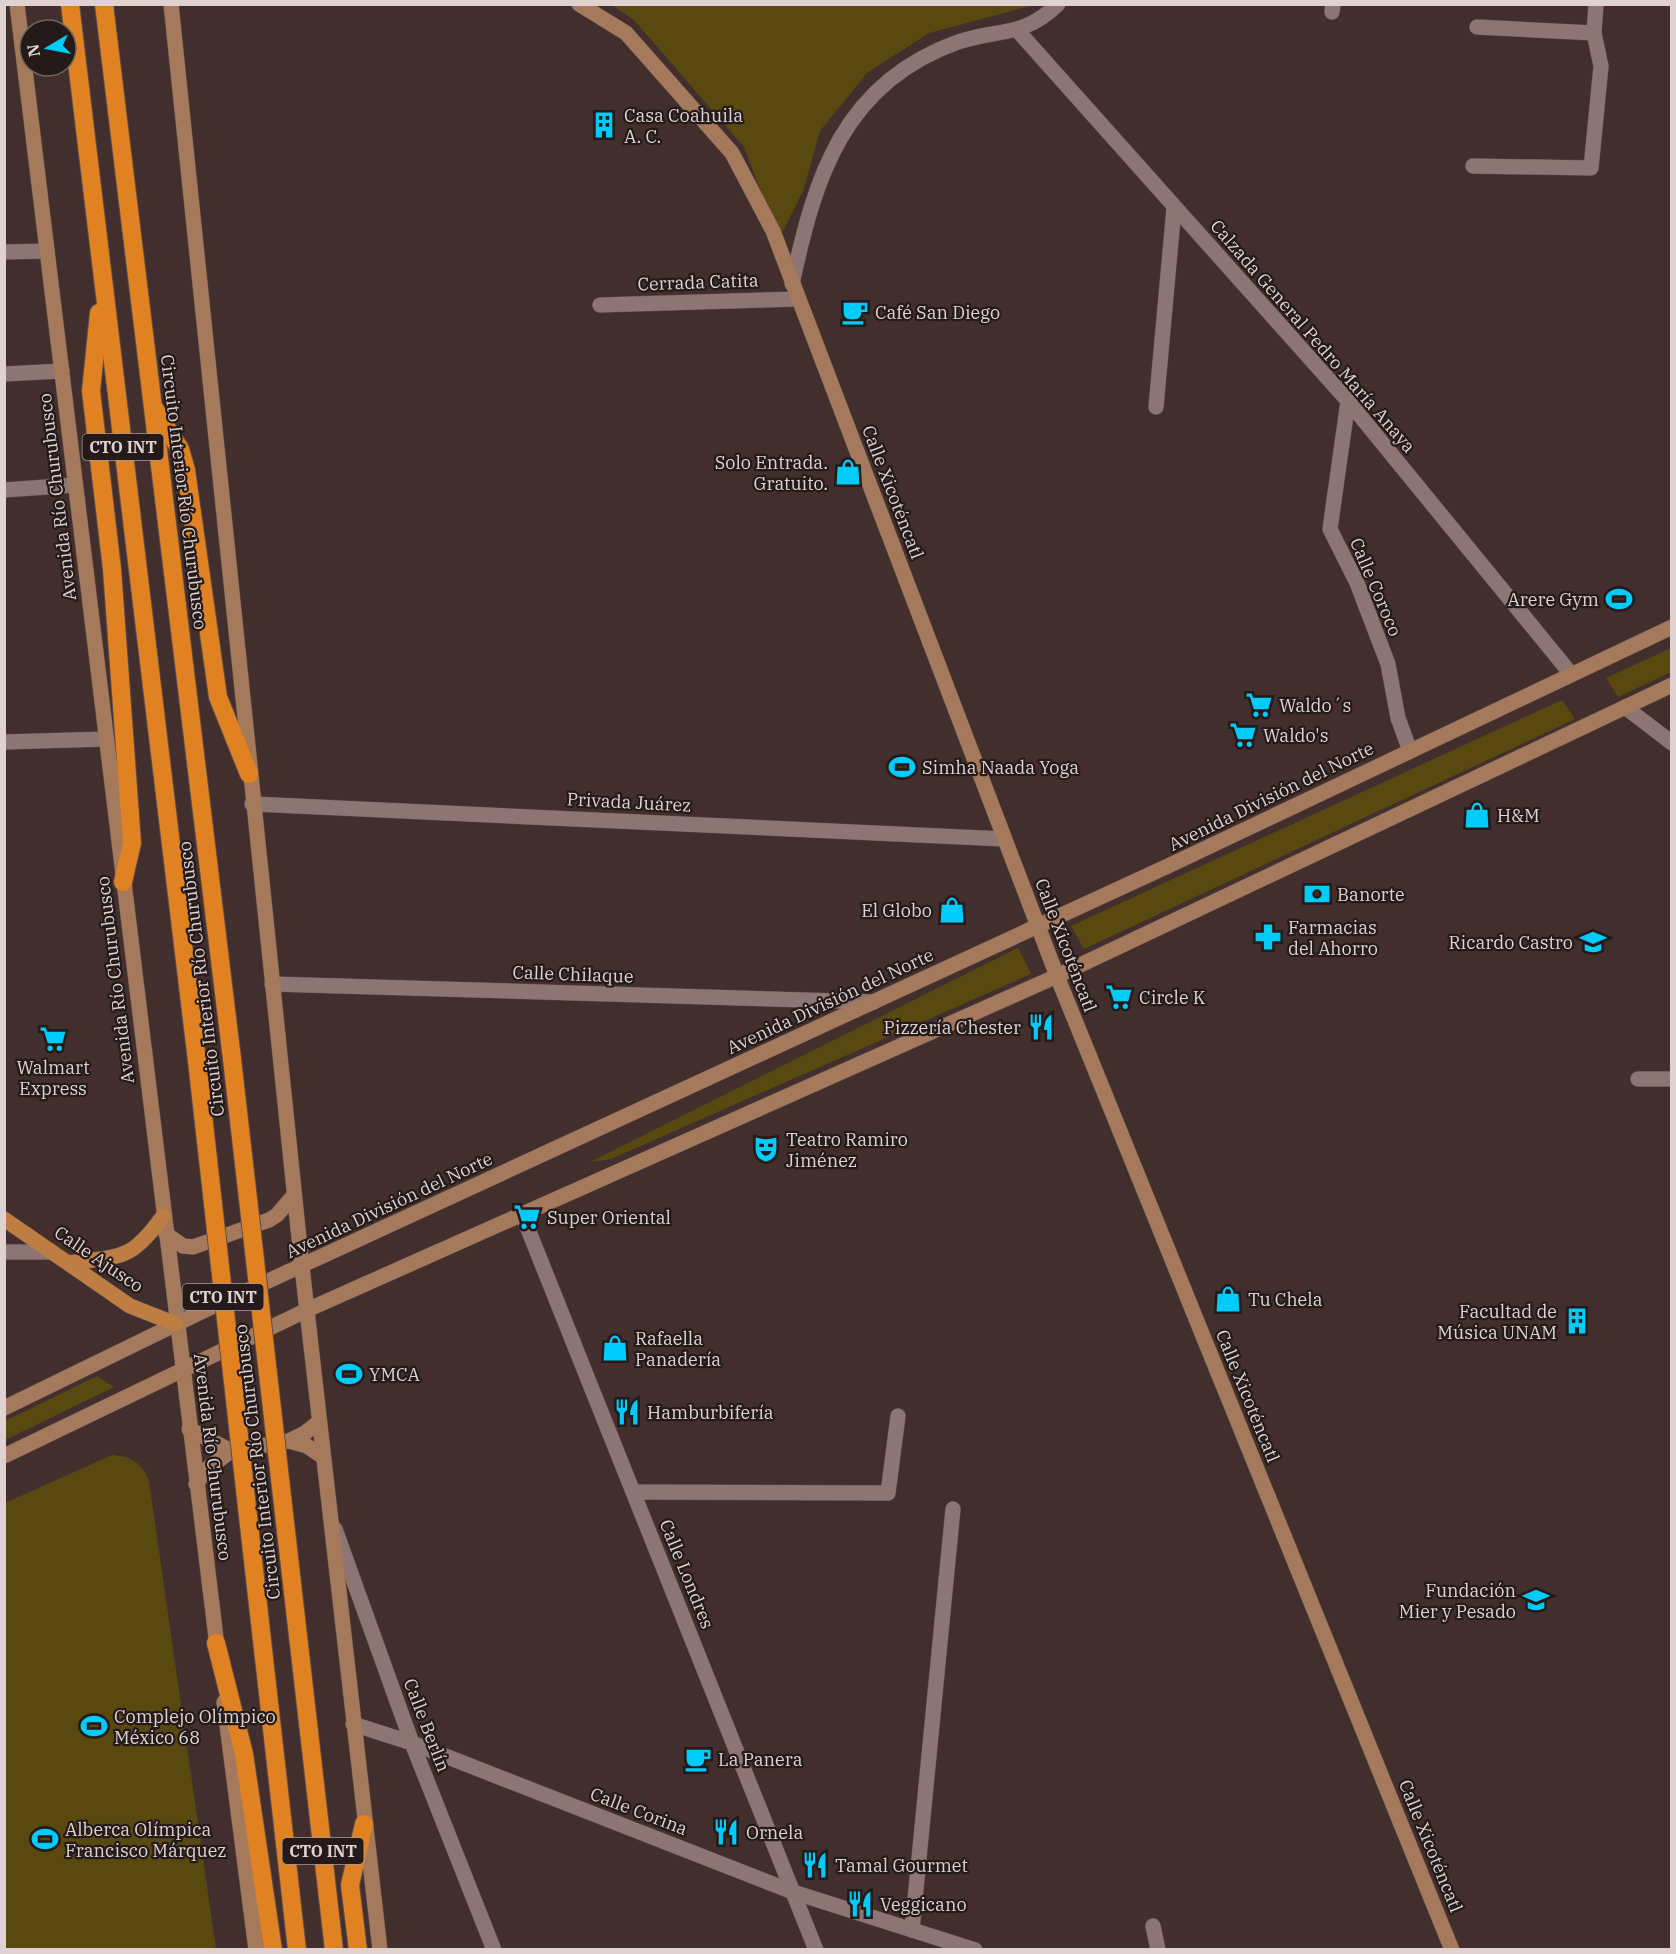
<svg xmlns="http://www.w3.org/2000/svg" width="1676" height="1954" viewBox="0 0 1676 1954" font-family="'IBM Plex Serif',serif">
  <rect width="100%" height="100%" fill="#422f2d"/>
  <!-- green -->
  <g fill="#594911">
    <path d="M 612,5 L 1034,5 L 929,33 L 867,73 L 820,131 L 803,191 L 783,231 L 777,234 L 744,147 L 634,20 Z"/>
    <path d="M 1671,648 L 1671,672 L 1618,697 L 1606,678 Z"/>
    <path d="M 1562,700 L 1575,719 L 1084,949 L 1071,926 Z"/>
    <path d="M 1018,948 L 1031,974 L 611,1159 L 590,1162 Z"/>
    <path d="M 97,1376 L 114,1387 L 5,1440 L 5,1421 Z"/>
    <path d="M 112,1455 C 131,1456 142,1463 149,1481 L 216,1949 L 5,1949 L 5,1503 Z"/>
  </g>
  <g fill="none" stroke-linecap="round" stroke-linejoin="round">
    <!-- street casing -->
    <g stroke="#5b4b4a" stroke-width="16">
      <g id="street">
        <path d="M 1332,12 L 1333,4"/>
        <path d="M 1477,27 L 1594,33"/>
        <path d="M 1018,31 L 1348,401 L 1571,674"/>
        <path d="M 1473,166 L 1591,168 L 1601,66 L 1594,33 L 1596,4"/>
        <path d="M 4,252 L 47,251"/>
        <path d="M 792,284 C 815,177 843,83 958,42 C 1000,28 1023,38 1058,4"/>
        <path d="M 600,305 L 797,299"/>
        <path d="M 4,374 L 62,371"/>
        <path d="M 1348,401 L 1330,529 L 1357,583 L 1388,664 L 1398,718 L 1410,751"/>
        <path d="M 1156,407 L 1174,208"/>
        <path d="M 4,490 L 75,485"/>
        <path d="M 1625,707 L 1672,743"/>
        <path d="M 4,742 L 106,739"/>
        <path d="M 252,804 L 1004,839"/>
        <path d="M 272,984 L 874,1002"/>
        <path d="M 1638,1079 L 1672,1079"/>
        <path d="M 522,1214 L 816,1950"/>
        <path d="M 4,1252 L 52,1252"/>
        <path d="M 633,1492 L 888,1493 L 898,1416"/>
        <path d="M 335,1529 L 412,1743 L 494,1950"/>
        <path d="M 353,1724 L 412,1743 L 793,1892 L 975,1950"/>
        <path d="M 1153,1926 L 1158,1950"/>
        <path d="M 912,1930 L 953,1509"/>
      </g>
    </g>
    <!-- secondary casing -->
    <g stroke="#5b4b4a" stroke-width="16">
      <g id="secondary">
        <path d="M 17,4 L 218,1654"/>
        <path d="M 171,4 L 302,1267 L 380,1950"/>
        <path d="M 579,4 L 626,33 L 732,153 L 773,231 L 1057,976 L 1452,1950"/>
        <path d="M 166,1234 L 183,1246 L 193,1247 L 269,1220 L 277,1215 L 294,1195"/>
        <path d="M 4,1408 L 203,1311 L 1168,866 L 1672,627"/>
        <path d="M 189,1429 L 231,1451"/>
        <path d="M 289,1441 L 307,1446 L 323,1457"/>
        <path d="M 4,1456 L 307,1310 L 1057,976 L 1672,685"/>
        <path d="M 196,1484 L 207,1469 L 231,1451 L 289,1441 L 305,1433 L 319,1422"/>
        <path d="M 224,1702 L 256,1950"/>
      </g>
    </g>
    <!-- primary casing -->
    <g stroke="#5b4b4a" stroke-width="16">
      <g id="primary">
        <path d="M 4,1219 L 130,1306 L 176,1324"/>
        <path d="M 69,1263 C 121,1256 131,1261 163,1216"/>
      </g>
    </g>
    <!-- highway casing -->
    <g stroke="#5b4b4a" stroke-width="20">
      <g id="highway">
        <path d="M 70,4 L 197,1061"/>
        <path d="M 104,4 L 232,1059"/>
        <path d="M 99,313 L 91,391 L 112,569 L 132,843 L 123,882"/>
        <path d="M 154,408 L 180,449 L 186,470 L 218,697 L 249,774"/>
        <path d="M 286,1531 L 334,1950"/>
        <path d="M 250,1534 L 297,1950"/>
        <path d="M 216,1643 L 244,1754 L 273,1950"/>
        <path d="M 358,1950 L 350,1885 L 364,1824"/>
      </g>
    </g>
    <!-- street -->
    <use href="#street" stroke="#8c7573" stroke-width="15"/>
    <!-- secondary -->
    <use href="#secondary" stroke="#a5795b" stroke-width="15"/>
    <!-- primary -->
    <use href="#primary" stroke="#be7d42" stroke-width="15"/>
    <!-- highway -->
    <use href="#highway" stroke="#e08222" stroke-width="18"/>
    <!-- highway-bridge casing -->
    <g stroke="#5b4b4a" stroke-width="20" stroke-linecap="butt">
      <g id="highway-bridge">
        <path d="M 232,1059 L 286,1531"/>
        <path d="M 197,1061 L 250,1534"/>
      </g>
    </g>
    <!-- highway-bridge -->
    <use href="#highway-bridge" stroke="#e08222" stroke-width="18"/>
  </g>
  <!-- icons -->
  <defs>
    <g id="building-bare" transform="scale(2.07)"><path d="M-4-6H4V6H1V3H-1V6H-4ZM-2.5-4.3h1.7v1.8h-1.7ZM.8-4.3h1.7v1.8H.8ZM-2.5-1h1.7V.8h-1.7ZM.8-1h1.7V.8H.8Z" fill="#00cbf9" stroke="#231a19" stroke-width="2.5" paint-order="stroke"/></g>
    <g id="cafe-bare" transform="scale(2.07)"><path d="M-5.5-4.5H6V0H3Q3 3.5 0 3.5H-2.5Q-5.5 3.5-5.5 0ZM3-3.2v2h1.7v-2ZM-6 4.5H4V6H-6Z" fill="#00cbf9" stroke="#231a19" stroke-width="2.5" paint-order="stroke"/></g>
    <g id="shop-bare" transform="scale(2.07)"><path d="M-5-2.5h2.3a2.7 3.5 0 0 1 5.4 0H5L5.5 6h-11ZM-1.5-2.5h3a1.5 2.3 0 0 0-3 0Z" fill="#00cbf9" stroke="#231a19" stroke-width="2.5" paint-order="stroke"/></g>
    <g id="stadium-bare" transform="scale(2.07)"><path d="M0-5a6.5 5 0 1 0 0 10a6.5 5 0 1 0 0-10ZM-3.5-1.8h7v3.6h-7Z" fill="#00cbf9" stroke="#231a19" stroke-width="2.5" paint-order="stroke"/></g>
    <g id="supermarket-bare" transform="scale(2.07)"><path d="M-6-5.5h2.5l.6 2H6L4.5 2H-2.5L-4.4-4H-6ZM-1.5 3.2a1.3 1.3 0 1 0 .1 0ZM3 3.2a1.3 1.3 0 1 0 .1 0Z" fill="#00cbf9" stroke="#231a19" stroke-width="2.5" paint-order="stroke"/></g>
    <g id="bank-bare" transform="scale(2.07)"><path d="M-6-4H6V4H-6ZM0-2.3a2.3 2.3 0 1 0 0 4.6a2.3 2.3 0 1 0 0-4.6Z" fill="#00cbf9" stroke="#231a19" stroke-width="2.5" paint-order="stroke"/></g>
    <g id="pharmacy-bare" transform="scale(2.07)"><path d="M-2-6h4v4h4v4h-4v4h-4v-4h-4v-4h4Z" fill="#00cbf9" stroke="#231a19" stroke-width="2.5" paint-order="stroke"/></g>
    <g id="school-bare" transform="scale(2.07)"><path d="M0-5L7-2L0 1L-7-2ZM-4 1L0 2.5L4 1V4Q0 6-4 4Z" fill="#00cbf9" stroke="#231a19" stroke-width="2.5" paint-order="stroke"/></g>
    <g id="restaurant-bare" transform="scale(2.07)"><path d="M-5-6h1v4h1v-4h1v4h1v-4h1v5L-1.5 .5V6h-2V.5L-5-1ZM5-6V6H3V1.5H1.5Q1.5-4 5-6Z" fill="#00cbf9" stroke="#231a19" stroke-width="2.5" paint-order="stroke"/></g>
    <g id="theatre-bare" transform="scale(2.07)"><path d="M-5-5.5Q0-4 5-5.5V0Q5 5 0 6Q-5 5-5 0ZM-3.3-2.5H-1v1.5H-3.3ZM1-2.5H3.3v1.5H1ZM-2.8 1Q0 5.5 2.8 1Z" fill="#00cbf9" stroke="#231a19" stroke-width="2.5" paint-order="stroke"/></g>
  </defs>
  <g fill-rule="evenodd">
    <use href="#building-bare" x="604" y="125"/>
    <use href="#cafe-bare" x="855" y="312"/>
    <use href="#shop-bare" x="848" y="472"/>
    <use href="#stadium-bare" x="1619" y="599"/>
    <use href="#supermarket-bare" x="1259" y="705"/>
    <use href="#supermarket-bare" x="1243" y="735"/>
    <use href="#stadium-bare" x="902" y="767"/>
    <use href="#shop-bare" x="1477" y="815"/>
    <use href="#bank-bare" x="1317" y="894"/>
    <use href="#shop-bare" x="952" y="910"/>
    <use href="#pharmacy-bare" x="1268" y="937"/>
    <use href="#school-bare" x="1593" y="942"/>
    <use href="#supermarket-bare" x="1119" y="997"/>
    <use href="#restaurant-bare" x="1041" y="1027"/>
    <use href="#supermarket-bare" x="53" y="1039"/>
    <use href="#theatre-bare" x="766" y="1149"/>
    <use href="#supermarket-bare" x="527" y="1217"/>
    <use href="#shop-bare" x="1228" y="1299"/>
    <use href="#building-bare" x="1577" y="1321"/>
    <use href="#shop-bare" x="615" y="1348"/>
    <use href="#stadium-bare" x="349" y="1374"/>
    <use href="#restaurant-bare" x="627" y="1412"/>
    <use href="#school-bare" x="1536" y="1600"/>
    <use href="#stadium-bare" x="94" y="1726"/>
    <use href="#cafe-bare" x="698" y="1759"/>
    <use href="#restaurant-bare" x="726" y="1832"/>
    <use href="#stadium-bare" x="45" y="1839"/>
    <use href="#restaurant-bare" x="815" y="1865"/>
    <use href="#restaurant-bare" x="860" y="1904"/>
  </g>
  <g text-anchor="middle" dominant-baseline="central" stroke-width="4.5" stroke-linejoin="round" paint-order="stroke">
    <!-- shield labels -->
    <g fill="#231a19" stroke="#a79b9a" stroke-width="1.5">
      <rect x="82.5" y="434" width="81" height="26" rx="4.5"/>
      <rect x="182.5" y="1284" width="81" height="26" rx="4.5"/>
      <rect x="282.5" y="1838" width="81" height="26" rx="4.5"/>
    </g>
    <g font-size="16" font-weight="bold" fill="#dfd2d1">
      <text x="123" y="447">CTO INT</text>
      <text x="223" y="1297">CTO INT</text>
      <text x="323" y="1851">CTO INT</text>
    </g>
    <!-- poi labels -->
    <g font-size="18" fill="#dfd2d1" stroke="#231a19" text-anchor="start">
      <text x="624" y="115">Casa Coahuila<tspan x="624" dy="21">A. C.</tspan></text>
      <text x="875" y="312">Café San Diego</text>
      <text x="828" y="462" text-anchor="end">Solo Entrada.<tspan x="828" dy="21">Gratuito.</tspan></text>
      <text x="1599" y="599" text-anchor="end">Arere Gym</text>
      <text x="1279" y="705">Waldo´s</text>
      <text x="1263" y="735">Waldo's</text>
      <text x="922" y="767">Simha Naada Yoga</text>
      <text x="1497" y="815">H&amp;M</text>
      <text x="1337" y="894">Banorte</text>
      <text x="932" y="910" text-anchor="end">El Globo</text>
      <text x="1288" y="927">Farmacias<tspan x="1288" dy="21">del Ahorro</tspan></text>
      <text x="1573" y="942" text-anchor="end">Ricardo Castro</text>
      <text x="1139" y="997">Circle K</text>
      <text x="1021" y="1027" text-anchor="end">Pizzería Chester</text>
      <text x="53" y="1067" text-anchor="middle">Walmart<tspan x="53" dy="21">Express</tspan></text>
      <text x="786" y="1139">Teatro Ramiro<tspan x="786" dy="21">Jiménez</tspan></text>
      <text x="547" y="1217">Super Oriental</text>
      <text x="1248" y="1299">Tu Chela</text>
      <text x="1557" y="1311" text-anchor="end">Facultad de<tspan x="1557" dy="21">Música UNAM</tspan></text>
      <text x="635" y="1338">Rafaella<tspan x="635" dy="21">Panadería</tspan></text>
      <text x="369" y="1374">YMCA</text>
      <text x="647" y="1412">Hamburbifería</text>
      <text x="1516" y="1590" text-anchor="end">Fundación<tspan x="1516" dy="21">Mier y Pesado</tspan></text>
      <text x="114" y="1716">Complejo Olímpico<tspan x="114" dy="21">México 68</tspan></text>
      <text x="718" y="1759">La Panera</text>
      <text x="65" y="1829">Alberca Olímpica<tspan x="65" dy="21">Francisco Márquez</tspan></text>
      <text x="746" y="1832">Ornela</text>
      <text x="835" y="1865">Tamal Gourmet</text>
      <text x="880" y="1904">Veggicano</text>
    </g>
    <!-- street labels -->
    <g font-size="18" fill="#dfd2d1" stroke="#231a19">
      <text transform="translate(698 282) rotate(-2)">Cerrada Catita</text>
      <text transform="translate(1313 336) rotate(49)">Calzada General Pedro María Anaya</text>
      <text transform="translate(184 492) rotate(83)">Circuito Interior Río Churubusco</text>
      <text transform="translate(893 492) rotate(69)">Calle Xicoténcatl</text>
      <text transform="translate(57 497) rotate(-97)">Avenida Río Churubusco</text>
      <text transform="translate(1376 587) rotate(67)">Calle Coroco</text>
      <text transform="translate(1271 796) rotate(-26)">Avenida División del Norte</text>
      <text transform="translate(629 802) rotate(3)">Privada Juárez</text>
      <text transform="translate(1066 945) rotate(69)">Calle Xicoténcatl</text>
      <text transform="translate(573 974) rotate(2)">Calle Chilaque</text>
      <text transform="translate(201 979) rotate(-97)">Circuito Interior Río Churubusco</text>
      <text transform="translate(115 980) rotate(-97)">Avenida Río Churubusco</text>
      <text transform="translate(830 1001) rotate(-25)">Avenida División del Norte</text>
      <text transform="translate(389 1205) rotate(-25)">Avenida División del Norte</text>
      <text transform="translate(99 1259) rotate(34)">Calle Ajusco</text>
      <text transform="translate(1248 1396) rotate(68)">Calle Xicoténcatl</text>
      <text transform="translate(213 1457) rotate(83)">Avenida Río Churubusco</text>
      <text transform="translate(257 1462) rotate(-97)">Circuito Interior Río Churubusco</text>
      <text transform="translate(687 1574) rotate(68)">Calle Londres</text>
      <text transform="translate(427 1725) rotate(69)">Calle Berlín</text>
      <text transform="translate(639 1811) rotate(21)">Calle Corina</text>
      <text transform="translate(1431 1846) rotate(68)">Calle Xicoténcatl</text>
    </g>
  </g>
  <!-- border -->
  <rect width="1676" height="1954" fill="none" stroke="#dfd2d1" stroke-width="12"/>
  <!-- north arrow -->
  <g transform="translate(48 48) rotate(260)"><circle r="28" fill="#231a19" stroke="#6e6463" stroke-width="1.5"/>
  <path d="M0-4.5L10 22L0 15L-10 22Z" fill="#00cbf9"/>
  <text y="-9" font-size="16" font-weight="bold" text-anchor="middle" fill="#dfd2d1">N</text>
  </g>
</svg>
